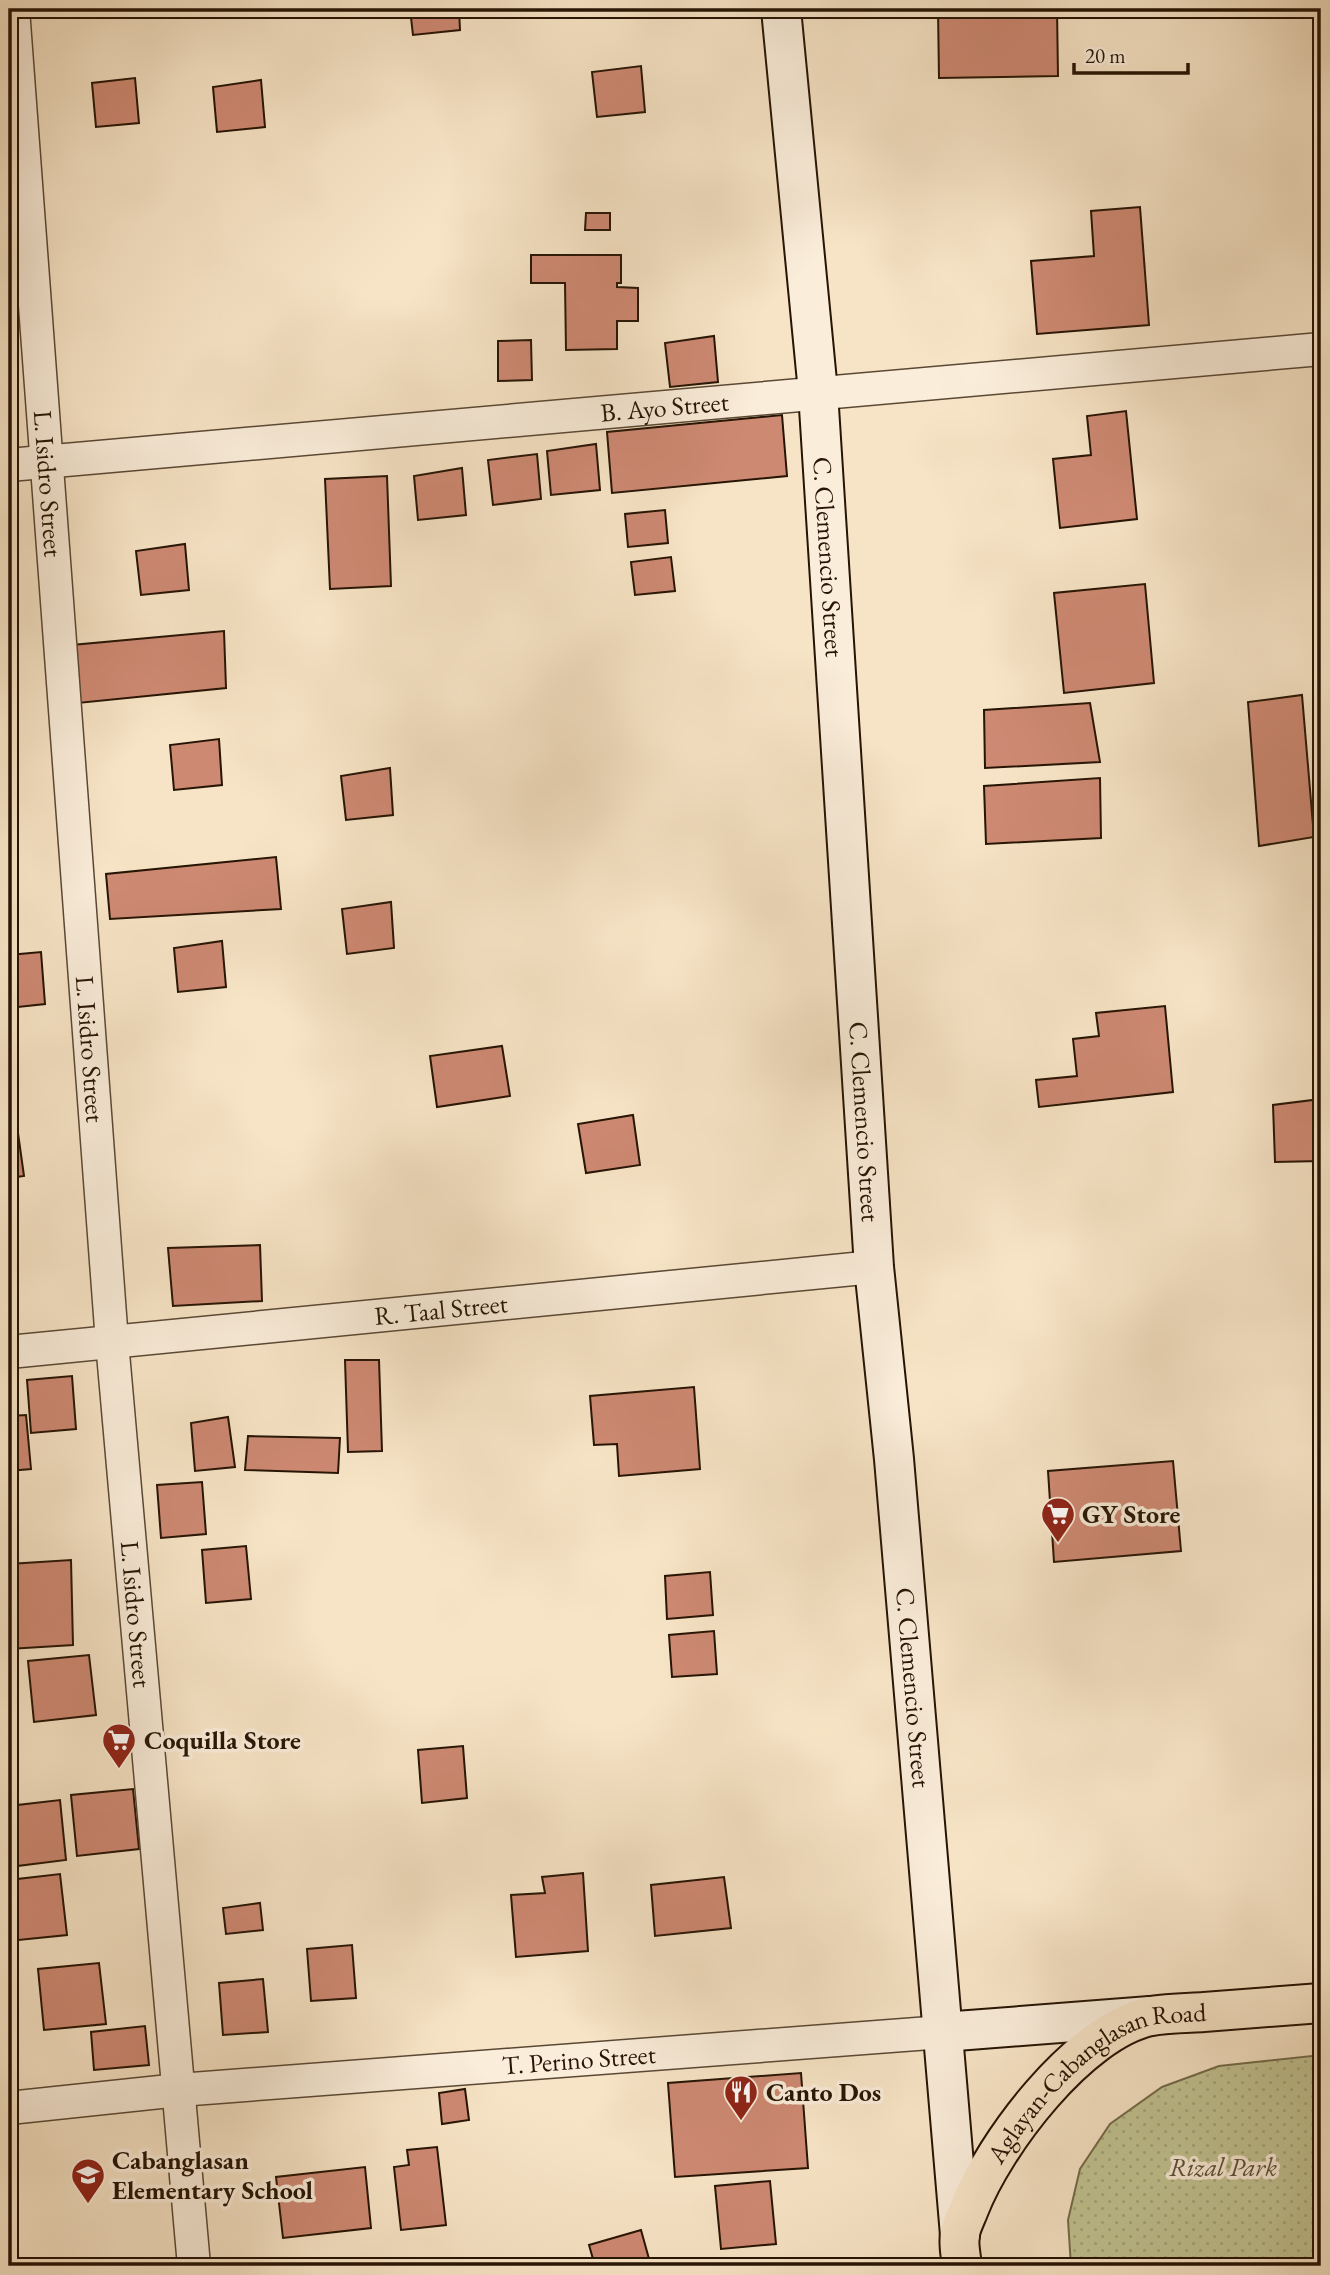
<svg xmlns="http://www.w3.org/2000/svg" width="1330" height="2275" viewBox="0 0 1330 2275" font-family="'EB Garamond',serif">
  <defs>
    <pattern id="grass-dots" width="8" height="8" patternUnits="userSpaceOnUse" patternTransform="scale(1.75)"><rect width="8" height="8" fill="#c1c392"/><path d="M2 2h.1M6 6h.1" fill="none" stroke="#a6a77c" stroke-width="1.8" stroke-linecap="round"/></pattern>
  </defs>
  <rect width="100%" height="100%" fill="#f7e4c6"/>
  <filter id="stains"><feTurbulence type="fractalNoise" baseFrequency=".00286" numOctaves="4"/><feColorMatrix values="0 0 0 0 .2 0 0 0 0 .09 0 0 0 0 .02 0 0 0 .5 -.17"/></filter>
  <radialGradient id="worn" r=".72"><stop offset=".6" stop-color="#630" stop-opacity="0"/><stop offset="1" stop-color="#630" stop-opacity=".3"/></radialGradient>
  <!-- grass -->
  <path fill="url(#grass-dots)" stroke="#746c4b" stroke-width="2" d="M 1321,2055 L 1321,2266 L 1071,2266 L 1068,2220 L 1080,2169 L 1110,2124 L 1162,2087 L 1219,2066 Z"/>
  <!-- building -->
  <g fill="#ce8973" stroke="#261404" stroke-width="2">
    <path d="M 410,9 L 459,9 L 460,30 L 413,35 Z"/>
    <path d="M 938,9 L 1057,9 L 1058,76 L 939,78 Z"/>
    <path d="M 641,66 L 645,112 L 597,117 L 592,72 Z"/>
    <path d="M 135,78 L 139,123 L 96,127 L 92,83 Z"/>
    <path d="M 261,80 L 265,127 L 217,132 L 213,87 Z"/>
    <path d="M 1140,207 L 1149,325 L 1037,334 L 1031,261 L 1094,256 L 1091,211 Z"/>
    <path d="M 586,213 L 610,213 L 610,230 L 585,230 Z"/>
    <path d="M 531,255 L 621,255 L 621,283 L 617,283 L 617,287 L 638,288 L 638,321 L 617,321 L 617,349 L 566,350 L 565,283 L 531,283 Z"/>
    <path d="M 714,336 L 718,382 L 670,387 L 665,343 Z"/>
    <path d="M 531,340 L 532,380 L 498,381 L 498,341 Z"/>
    <path d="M 1126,411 L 1137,519 L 1060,528 L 1053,459 L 1091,455 L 1087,416 Z"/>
    <path d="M 782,415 L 787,476 L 612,493 L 607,432 Z"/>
    <path d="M 596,444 L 600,490 L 551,495 L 547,451 Z"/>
    <path d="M 537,454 L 541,499 L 493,505 L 488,460 Z"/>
    <path d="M 462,468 L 466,515 L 418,520 L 414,476 Z"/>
    <path d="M 387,476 L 391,586 L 330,589 L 325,479 Z"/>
    <path d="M 665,510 L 668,543 L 628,547 L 625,514 Z"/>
    <path d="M 185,544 L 189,590 L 141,595 L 136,551 Z"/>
    <path d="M 671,557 L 675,591 L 635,595 L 631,562 Z"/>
    <path d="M 1145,584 L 1154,683 L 1064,693 L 1054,593 Z"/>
    <path d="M 224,631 L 226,688 L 78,703 L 72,645 Z"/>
    <path d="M 1302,695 L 1314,837 L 1259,846 L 1248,702 Z"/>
    <path d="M 1090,703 L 1100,762 L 985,768 L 984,710 Z"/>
    <path d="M 219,739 L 222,785 L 174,790 L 170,745 Z"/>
    <path d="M 390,768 L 393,815 L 346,820 L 341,776 Z"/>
    <path d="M 1100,778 L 1101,838 L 986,844 L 984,786 Z"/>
    <path d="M 276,857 L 281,909 L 110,919 L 106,874 Z"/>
    <path d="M 391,902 L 394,948 L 347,954 L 342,909 Z"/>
    <path d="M 222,941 L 226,987 L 178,992 L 174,948 Z"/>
    <path d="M 41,952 L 45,1004 L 9,1008 L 9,955 Z"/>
    <path d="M 1165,1006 L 1173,1092 L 1039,1107 L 1036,1080 L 1077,1076 L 1073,1039 L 1099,1036 L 1096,1013 Z"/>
    <path d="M 502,1046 L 510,1096 L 437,1107 L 430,1056 Z"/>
    <path d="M 1321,1099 L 1321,1161 L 1275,1162 L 1273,1105 Z"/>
    <path d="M 633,1115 L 640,1165 L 586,1173 L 578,1124 Z"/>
    <path d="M 16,1119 L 24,1176 L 9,1178 L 9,1120 Z"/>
    <path d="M 260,1245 L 262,1301 L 173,1306 L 168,1248 Z"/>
    <path d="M 345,1360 L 379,1360 L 382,1451 L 348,1452 Z"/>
    <path d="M 72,1376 L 76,1429 L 31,1433 L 27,1380 Z"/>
    <path d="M 694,1387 L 700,1469 L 619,1476 L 617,1444 L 594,1445 L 590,1396 Z"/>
    <path d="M 26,1415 L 31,1469 L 9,1471 L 9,1416 Z"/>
    <path d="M 228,1417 L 235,1467 L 195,1471 L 191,1423 Z"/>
    <path d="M 248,1436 L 340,1438 L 338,1473 L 245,1470 Z"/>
    <path d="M 1173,1461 L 1181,1551 L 1054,1562 L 1048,1471 Z"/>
    <path d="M 202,1482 L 206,1534 L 161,1538 L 157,1485 Z"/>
    <path d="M 246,1546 L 251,1599 L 206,1603 L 202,1550 Z"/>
    <path d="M 71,1560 L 73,1645 L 9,1649 L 9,1564 Z"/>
    <path d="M 710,1572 L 713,1615 L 667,1619 L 665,1576 Z"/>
    <path d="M 714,1631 L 717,1674 L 672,1677 L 669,1635 Z"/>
    <path d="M 89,1655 L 96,1715 L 34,1722 L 28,1661 Z"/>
    <path d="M 463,1746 L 467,1798 L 422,1803 L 418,1750 Z"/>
    <path d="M 133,1789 L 139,1849 L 77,1856 L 71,1795 Z"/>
    <path d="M 60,1800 L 66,1860 L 9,1867 L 9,1806 Z"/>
    <path d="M 583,1873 L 588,1951 L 516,1957 L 511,1895 L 545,1893 L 542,1877 Z"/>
    <path d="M 60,1874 L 67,1935 L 9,1941 L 9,1880 Z"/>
    <path d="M 724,1877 L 731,1928 L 655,1936 L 651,1885 Z"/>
    <path d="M 260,1903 L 263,1930 L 226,1934 L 223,1908 Z"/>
    <path d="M 352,1945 L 356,1998 L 311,2001 L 307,1949 Z"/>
    <path d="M 99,1963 L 106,2024 L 44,2030 L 38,1969 Z"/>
    <path d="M 263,1979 L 268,2032 L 223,2035 L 219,1983 Z"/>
    <path d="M 145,2026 L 149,2065 L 94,2070 L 91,2032 Z"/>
    <path d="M 801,2073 L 808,2168 L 675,2177 L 668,2083 Z"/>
    <path d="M 465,2089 L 469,2120 L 442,2124 L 439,2093 Z"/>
    <path d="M 437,2147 L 446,2225 L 401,2230 L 394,2167 L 409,2165 L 407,2150 Z"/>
    <path d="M 365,2167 L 371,2228 L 283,2238 L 276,2177 Z"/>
    <path d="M 770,2181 L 776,2244 L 721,2249 L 715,2186 Z"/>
    <path d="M 641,2230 L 651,2266 L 595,2266 L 589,2245 Z"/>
  </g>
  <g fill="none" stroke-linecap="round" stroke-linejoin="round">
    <!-- street casing -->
    <g stroke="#5a4834" stroke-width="35">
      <g id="street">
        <path id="s1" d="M 13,9 L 112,1342 L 194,2266"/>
        <path id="s2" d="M 9,465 L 1321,349"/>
        <path id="s3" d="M 9,1352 L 874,1267"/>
        <path id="s4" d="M 9,2108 L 179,2090 L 943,2032"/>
      </g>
    </g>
    <!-- secondary casing -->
    <g stroke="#261404" stroke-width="42">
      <g id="secondary">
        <path id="s5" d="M 781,9 L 818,392 L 874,1267 L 894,1459 L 960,2235"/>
        <path d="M 943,2032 L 1150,2016"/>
      </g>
    </g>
    <!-- primary casing -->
    <g stroke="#261404" stroke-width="42">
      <g id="primary">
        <path id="s6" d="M 962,2266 C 961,2256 958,2244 960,2234 C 961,2226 966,2217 969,2209 C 994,2144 1079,2031 1151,2016 C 1168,2013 1187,2013 1204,2012 C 1243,2009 1282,2006 1321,2003"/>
      </g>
    </g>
    <!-- street -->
    <use href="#street" stroke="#faedda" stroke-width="32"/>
    <!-- secondary -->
    <use href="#secondary" stroke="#faedda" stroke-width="38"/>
    <!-- primary -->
    <use href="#primary" stroke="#f7e4c6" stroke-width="38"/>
  </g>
  <!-- icons -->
  <defs>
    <g id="supermarket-pin" transform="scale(1.75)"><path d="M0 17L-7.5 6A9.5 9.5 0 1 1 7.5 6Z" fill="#8f2418" stroke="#faedda"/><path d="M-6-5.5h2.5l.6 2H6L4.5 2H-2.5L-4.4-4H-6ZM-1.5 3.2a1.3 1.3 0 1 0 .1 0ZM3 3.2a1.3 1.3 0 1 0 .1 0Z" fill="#fff"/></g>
    <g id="restaurant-pin" transform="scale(1.75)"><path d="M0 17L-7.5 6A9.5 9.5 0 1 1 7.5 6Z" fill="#8f2418" stroke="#faedda"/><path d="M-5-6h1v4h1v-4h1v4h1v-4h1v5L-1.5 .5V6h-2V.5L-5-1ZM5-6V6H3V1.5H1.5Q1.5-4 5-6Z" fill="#fff"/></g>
    <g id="school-pin" transform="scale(1.75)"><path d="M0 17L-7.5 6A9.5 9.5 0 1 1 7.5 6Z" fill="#8f2418" stroke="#faedda"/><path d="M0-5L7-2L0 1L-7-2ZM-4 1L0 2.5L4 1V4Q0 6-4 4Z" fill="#fff"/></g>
  </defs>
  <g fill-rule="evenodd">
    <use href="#supermarket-pin" x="1058" y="1514"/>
    <use href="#supermarket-pin" x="119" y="1740"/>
    <use href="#restaurant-pin" x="741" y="2092"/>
    <use href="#school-pin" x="88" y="2175"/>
  </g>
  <g text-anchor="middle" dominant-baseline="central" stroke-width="7" stroke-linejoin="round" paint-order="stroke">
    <!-- street labels -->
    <g font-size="26" fill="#261404" stroke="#faedda">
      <text stroke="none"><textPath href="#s2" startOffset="658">B. Ayo Street</textPath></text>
      <text stroke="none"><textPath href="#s1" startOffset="476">L. Isidro Street</textPath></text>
      <text stroke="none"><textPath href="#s5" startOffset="550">C. Clemencio Street</textPath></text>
      <text stroke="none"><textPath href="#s1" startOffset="1043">L. Isidro Street</textPath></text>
      <text stroke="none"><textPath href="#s5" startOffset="1116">C. Clemencio Street</textPath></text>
      <text stroke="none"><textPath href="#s3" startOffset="434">R. Taal Street</textPath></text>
      <text stroke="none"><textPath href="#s1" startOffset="1610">L. Isidro Street</textPath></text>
      <text stroke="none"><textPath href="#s5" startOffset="1684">C. Clemencio Street</textPath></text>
      <text stroke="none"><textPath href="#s4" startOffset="572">T. Perino Street</textPath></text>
      <text stroke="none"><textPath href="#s6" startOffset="250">Aglayan-Cabanglasan Road</textPath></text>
    </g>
    <!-- poi labels -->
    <g font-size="26" font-weight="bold" fill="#261404" stroke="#faedda" text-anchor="start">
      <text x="1082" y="1514">GY Store</text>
      <text x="144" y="1740">Coquilla Store</text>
      <text x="766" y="2092">Canto Dos</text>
      <text x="112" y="2160">Cabanglasan<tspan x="112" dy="30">Elementary School</tspan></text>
    </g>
    <!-- park labels -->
    <g font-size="26" font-style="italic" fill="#5c5136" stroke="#faedda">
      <text x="1223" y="2167">Rizal Park</text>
    </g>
  </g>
  <!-- margin -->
  <rect width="1330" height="2275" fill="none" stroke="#f7e4c6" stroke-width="35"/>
  <rect x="10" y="10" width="1309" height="2254" fill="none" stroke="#261404" stroke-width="3.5"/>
  <rect x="18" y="18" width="1295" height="2240" fill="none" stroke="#261404" stroke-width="2"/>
  <!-- scale -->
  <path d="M1074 63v10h114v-10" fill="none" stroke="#261404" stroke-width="3.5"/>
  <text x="1085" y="63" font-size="21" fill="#261404" stroke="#faedda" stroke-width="5" paint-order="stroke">20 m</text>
  <rect width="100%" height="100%" filter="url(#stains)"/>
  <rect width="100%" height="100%" fill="url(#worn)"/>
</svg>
